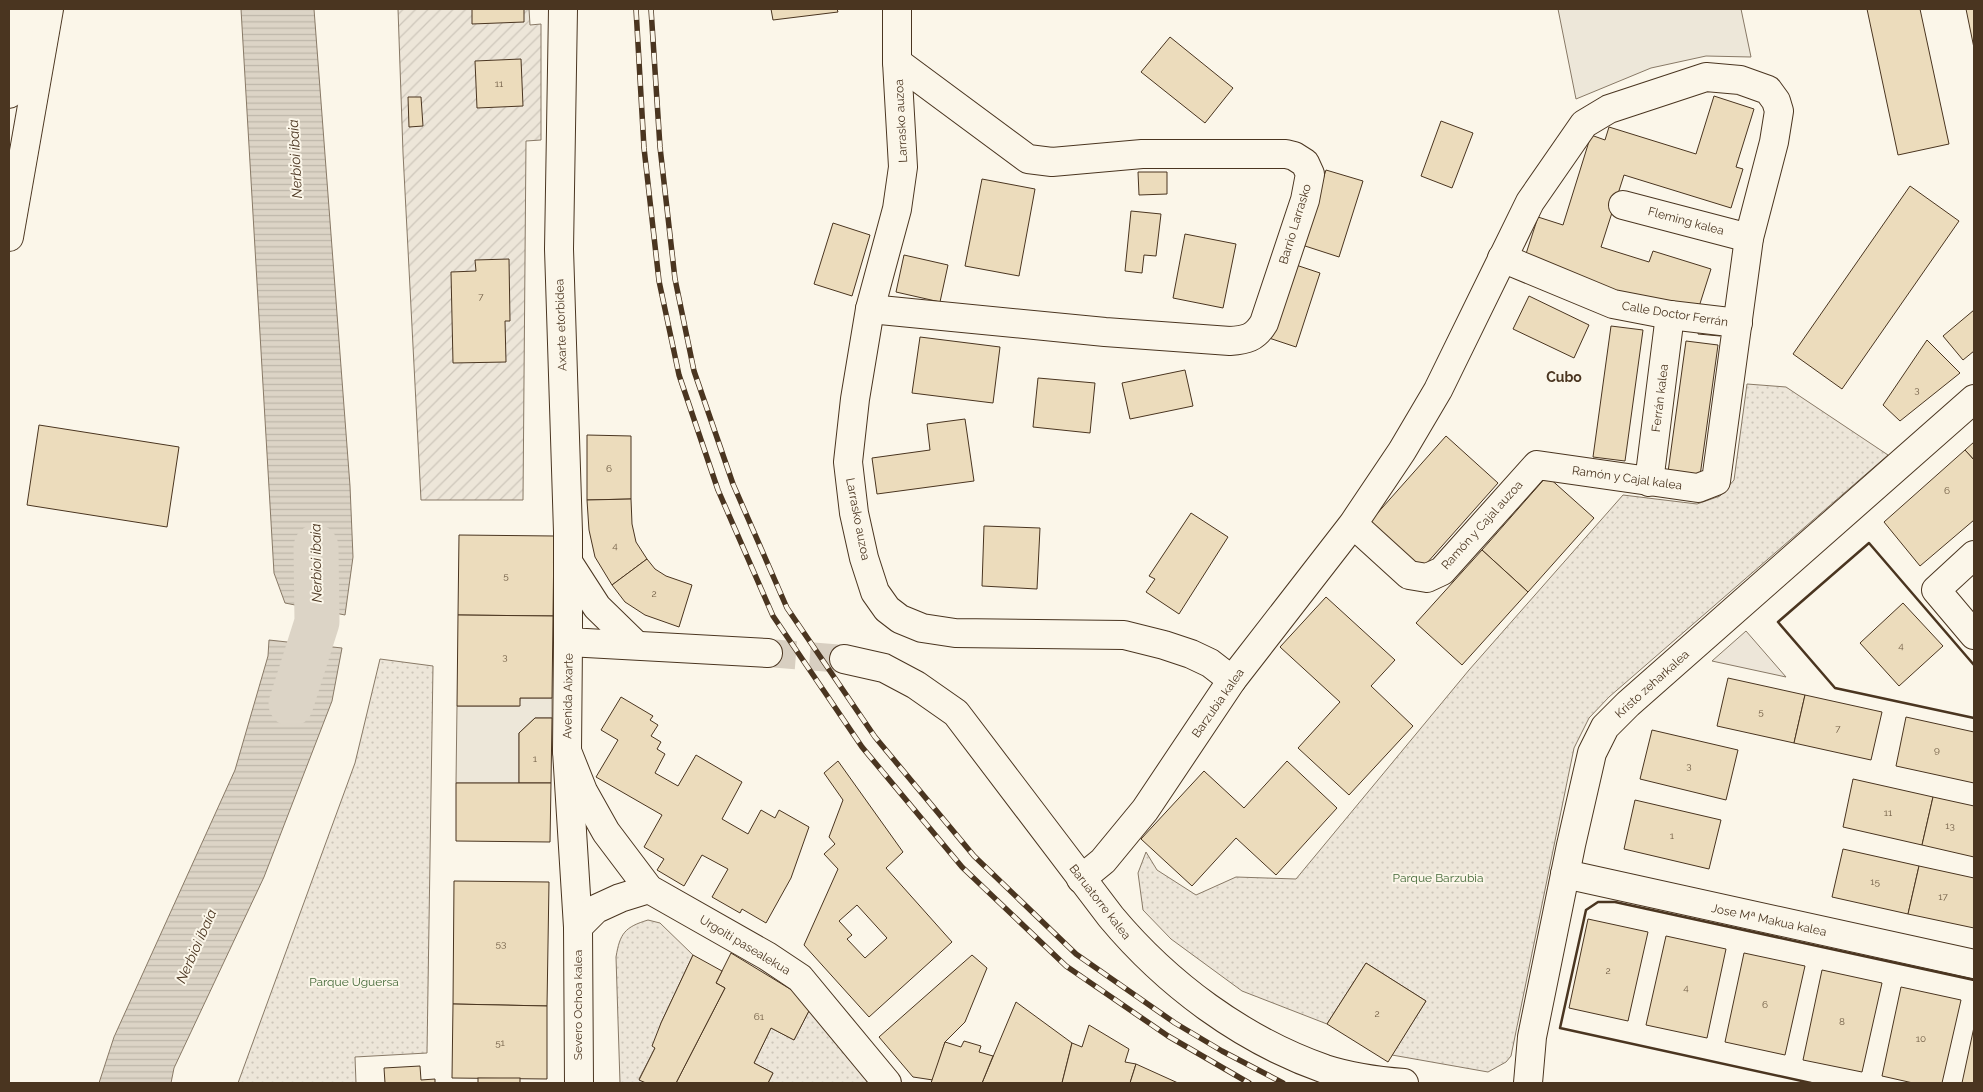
<svg xmlns="http://www.w3.org/2000/svg" width="1983" height="1092" viewBox="0 0 1983 1092" font-family="Raleway,sans-serif">
  <defs>
    <pattern id="park-dots" width="8" height="8" patternUnits="userSpaceOnUse" patternTransform="scale(1.25)"><rect width="8" height="8" fill="#ede6d9"/><path d="M2 2h.1M6 6h.1" fill="none" stroke="#cdc6ba" stroke-width="1.8" stroke-linecap="round"/></pattern>
    <pattern id="garden-furrows" width="10" height="10" patternUnits="userSpaceOnUse" patternTransform="scale(1.25)"><rect width="10" height="10" fill="#ede6d9"/><path d="M-1 1l2-2M0 10L10 0M9 11l2-2" fill="none" stroke="#cdc6ba"/></pattern>
    <pattern id="water-rules" width="6" height="5" patternUnits="userSpaceOnUse" patternTransform="scale(1.25)"><rect width="6" height="5" fill="#dcd4c6"/><path d="M0 2.5h6" fill="none" stroke="#beb7aa"/></pattern>
  </defs>
  <rect width="100%" height="100%" fill="#fbf6e9"/>
  <!-- grass -->
  <path fill="#ede6d9" stroke="#887966" d="M 1746,631 L 1786,677 L 1712,661 Z"/>
  <!-- park -->
  <g fill="url(#park-dots)" stroke="#887966">
    <path d="M 1747,384 L 1786,387 L 1888,455 L 1609,697 L 1589,718 L 1574,748 L 1511,1056 L 1506,1062 L 1488,1072 L 1392,1055 L 1426,1001 L 1366,963 L 1327,1024 L 1242,991 L 1171,939 L 1143,910 L 1138,873 L 1146,852 L 1157,870 L 1196,895 L 1236,877 L 1296,879 L 1469,670 L 1623,495 L 1697,504 L 1720,496 L 1734,480 Z"/>
    <path d="M 380,659 L 433,666 L 427,1053 L 355,1057 L 356,1083 L 238,1083 L 355,763 Z"/>
    <path d="M 648,920 L 660,923 L 693,955 L 661,1023 L 655,1048 L 639,1079 L 646,1083 L 620,1083 L 616,957 C 620,933 625,927 648,920 Z"/>
    <path d="M 813,1003 L 871,1083 L 768,1083 L 773,1073 L 754,1063 L 771,1028 L 794,1040 Z"/>
  </g>
  <!-- garden -->
  <path fill="url(#garden-furrows)" stroke="#887966" d="M 398,9 L 529,9 L 530,25 L 541,24 L 541,140 L 526,141 L 523,500 L 421,500 L 403,153 Z"/>
  <!-- parking -->
  <g fill="#ede7d9" stroke="#887966">
    <path d="M 1558,9 L 1741,9 L 1751,57 L 1706,56 L 1651,68 L 1576,99 Z"/>
    <path d="M 520,698 L 552,698 L 552,718 L 535,718 L 519,733 L 519,783 L 456,783 L 457,706 L 519,706 Z"/>
  </g>
  <!-- water -->
  <g fill="url(#water-rules)" stroke="#887966">
    <path d="M 241,9 L 314,9 L 350,486 L 353,557 L 345,615 L 285,603 L 274,573 Z"/>
    <path d="M 269,640 L 342,648 L 332,701 L 264,877 L 174,1068 L 171,1083 L 99,1083 L 114,1037 L 235,770 L 268,656 Z"/>
  </g>
  <g fill="none" stroke-linecap="round" stroke-linejoin="round">
    <!-- river -->
    <path stroke="#dcd4c6" stroke-width="45" d="M 291,704 L 317,622 L 316,547"/>
  </g>
  <!-- building -->
  <g fill="#ecdcbc" stroke="#4a3520" fill-rule="evenodd">
    <path d="M 472,9 L 524,9 L 524,22 L 472,24 Z"/>
    <path d="M 771,9 L 837,9 L 838,12 L 773,20 Z"/>
    <path d="M 1867,9 L 1920,9 L 1949,144 L 1898,155 Z"/>
    <path d="M 1966,9 L 1974,9 L 1974,48 Z"/>
    <path d="M 1170,37 L 1233,88 L 1205,123 L 1141,72 Z"/>
    <path d="M 521,59 L 523,106 L 477,108 L 475,61 Z"/>
    <path d="M 1714,96 L 1754,109 L 1736,167 L 1743,169 L 1731,208 L 1624,175 L 1601,247 L 1649,262 L 1653,251 L 1711,269 L 1697,313 L 1580,286 L 1524,260 L 1538,217 L 1563,225 L 1591,135 L 1605,140 L 1609,127 L 1696,154 Z"/>
    <path d="M 408,97 L 421,97 L 423,126 L 409,127 Z"/>
    <path d="M 1441,121 L 1473,133 L 1452,188 L 1421,176 Z"/>
    <path d="M 1326,170 L 1363,181 L 1339,257 L 1302,245 Z"/>
    <path d="M 1138,172 L 1167,172 L 1167,194 L 1139,195 Z"/>
    <path d="M 982,179 L 1035,189 L 1019,276 L 965,266 Z"/>
    <path d="M 1910,186 L 1959,221 L 1842,389 L 1793,354 Z"/>
    <path d="M 1131,211 L 1161,214 L 1156,256 L 1144,255 L 1142,273 L 1125,271 Z"/>
    <path d="M 833,223 L 870,235 L 852,296 L 814,284 Z"/>
    <path d="M 1185,234 L 1236,244 L 1223,308 L 1173,298 Z"/>
    <path d="M 904,255 L 948,265 L 940,302 L 896,292 Z"/>
    <path d="M 509,259 L 510,321 L 505,321 L 506,362 L 453,363 L 451,272 L 476,271 L 475,260 Z"/>
    <path d="M 1290,263 L 1320,273 L 1296,347 L 1266,337 Z"/>
    <path d="M 1529,296 L 1589,325 L 1574,358 L 1513,329 Z"/>
    <path d="M 1974,310 L 1974,351 L 1963,360 L 1943,336 Z"/>
    <path d="M 1699,324 L 1721,327 L 1720,336 L 1698,334 Z"/>
    <path d="M 1611,326 L 1643,330 L 1625,461 L 1593,457 Z"/>
    <path d="M 920,337 L 1000,347 L 993,403 L 912,393 Z"/>
    <path d="M 1927,340 L 1960,373 L 1900,421 L 1883,405 Z"/>
    <path d="M 1686,341 L 1718,345 L 1700,476 L 1668,472 Z"/>
    <path d="M 1185,370 L 1193,406 L 1130,419 L 1122,383 Z"/>
    <path d="M 1038,378 L 1095,383 L 1090,433 L 1033,427 Z"/>
    <path d="M 965,419 L 974,481 L 877,494 L 872,458 L 930,450 L 927,424 Z"/>
    <path d="M 39,425 L 179,447 L 167,527 L 27,505 Z"/>
    <path d="M 587,435 L 631,436 L 631,499 L 587,500 Z"/>
    <path d="M 1446,436 L 1498,483 L 1418,573 L 1366,526 Z"/>
    <path d="M 1974,442 L 1974,460 L 1965,450 Z"/>
    <path d="M 1965,450 L 1974,460 L 1974,520 L 1920,566 L 1884,522 Z"/>
    <path d="M 1547,476 L 1594,518 L 1528,592 L 1482,550 Z"/>
    <path d="M 631,499 L 632,524 L 636,542 L 647,559 L 612,585 L 595,557 L 589,530 L 587,500 Z"/>
    <path d="M 1191,513 L 1228,537 L 1179,614 L 1146,592 L 1155,579 L 1149,576 Z"/>
    <path d="M 984,526 L 1040,528 L 1037,589 L 982,586 Z"/>
    <path d="M 459,535 L 554,536 L 553,616 L 458,615 Z"/>
    <path d="M 1482,550 L 1528,592 L 1462,665 L 1416,623 Z"/>
    <path d="M 647,559 L 655,569 L 666,576 L 692,585 L 679,627 L 645,615 L 625,602 L 612,585 Z"/>
    <path d="M 1326,597 L 1395,660 L 1371,686 L 1413,726 L 1349,795 L 1298,748 L 1340,702 L 1280,647 Z"/>
    <path d="M 1903,603 L 1943,646 L 1899,686 L 1860,643 Z"/>
    <path d="M 458,615 L 553,616 L 552,698 L 520,698 L 520,706 L 457,706 Z"/>
    <path d="M 1728,678 L 1805,695 L 1794,743 L 1717,726 Z"/>
    <path d="M 1805,695 L 1882,712 L 1871,760 L 1794,743 Z"/>
    <path d="M 621,697 L 653,716 L 650,720 L 658,725 L 651,736 L 661,742 L 657,749 L 665,754 L 655,773 L 678,786 L 696,755 L 742,782 L 722,819 L 748,834 L 761,810 L 775,818 L 779,810 L 809,827 L 791,878 L 766,923 L 742,909 L 740,913 L 712,897 L 728,869 L 702,855 L 684,886 L 657,870 L 664,859 L 644,847 L 662,815 L 596,777 L 618,740 L 601,730 Z"/>
    <path d="M 1906,717 L 1974,732 L 1974,783 L 1896,766 Z"/>
    <path d="M 535,718 L 552,718 L 551,783 L 519,783 L 519,733 Z"/>
    <path d="M 1652,730 L 1738,750 L 1726,800 L 1640,779 Z"/>
    <path d="M 838,761 L 903,852 L 886,868 L 952,942 L 869,1017 L 804,945 L 838,869 L 824,854 L 835,844 L 829,837 L 843,800 L 824,773 ZM 857,905 L 887,938 L 865,958 L 847,939 L 852,935 L 839,921 Z"/>
    <path d="M 1287,761 L 1337,808 L 1276,875 L 1236,838 L 1192,886 L 1141,839 L 1204,771 L 1244,808 Z"/>
    <path d="M 1853,779 L 1933,797 L 1922,845 L 1843,827 Z"/>
    <path d="M 456,783 L 551,783 L 550,842 L 456,841 Z"/>
    <path d="M 1933,797 L 1974,806 L 1974,857 L 1922,845 Z"/>
    <path d="M 1635,800 L 1721,820 L 1709,869 L 1624,849 Z"/>
    <path d="M 1843,849 L 1919,866 L 1908,914 L 1832,897 Z"/>
    <path d="M 1919,866 L 1974,878 L 1974,928 L 1908,914 Z"/>
    <path d="M 454,881 L 549,882 L 547,1006 L 453,1004 Z"/>
    <path d="M 1588,919 L 1648,932 L 1628,1021 L 1569,1008 Z"/>
    <path d="M 1666,936 L 1726,949 L 1707,1038 L 1646,1025 Z"/>
    <path d="M 731,953 L 813,1003 L 794,1040 L 771,1028 L 754,1063 L 773,1073 L 768,1083 L 676,1083 L 725,988 L 716,983 Z"/>
    <path d="M 1744,953 L 1805,966 L 1785,1055 L 1725,1042 Z"/>
    <path d="M 693,955 L 722,971 L 716,983 L 725,988 L 676,1083 L 646,1083 L 639,1080 L 655,1048 L 652,1046 L 661,1023 Z"/>
    <path d="M 972,955 L 987,968 L 965,1022 L 945,1042 L 933,1080 L 913,1077 L 879,1037 Z"/>
    <path d="M 1366,963 L 1426,1001 L 1388,1062 L 1327,1024 Z"/>
    <path d="M 1822,970 L 1882,983 L 1862,1072 L 1803,1060 Z"/>
    <path d="M 1901,987 L 1961,1000 L 1942,1083 L 1913,1083 L 1882,1076 Z"/>
    <path d="M 1016,1002 L 1072,1043 L 1062,1083 L 982,1083 Z"/>
    <path d="M 453,1004 L 547,1006 L 547,1079 L 452,1078 Z"/>
    <path d="M 1089,1025 L 1129,1049 L 1125,1062 L 1136,1064 L 1130,1083 L 1062,1083 L 1072,1043 L 1082,1047 Z"/>
    <path d="M 1974,1027 L 1974,1083 L 1962,1083 Z"/>
    <path d="M 964,1041 L 981,1046 L 979,1052 L 993,1056 L 982,1083 L 931,1083 L 945,1042 L 961,1047 Z"/>
    <path d="M 1136,1064 L 1178,1083 L 1130,1083 Z"/>
    <path d="M 420,1066 L 421,1080 L 435,1079 L 435,1083 L 385,1083 L 384,1068 Z"/>
    <rect x="478" y="1078" width="42" height="5"/>
  </g>
  <g fill="none" stroke-linecap="round" stroke-linejoin="round">
    <!-- major-tunnel -->
    <path stroke="#d8cfc1" stroke-width="28" stroke-dasharray="28 14" stroke-linecap="butt" d="M 768,653 L 844,659"/>
    <!-- minor casing -->
    <g stroke="#4a3520" stroke-width="30">
      <g id="minor">
        <path d="M 897,9 L 897,62 L 903,167 L 897,209 L 870,309 L 855,399 L 848,462 L 854,513 L 864,558 L 875,592 L 887,609 L 900,619 L 922,628 L 955,633 L 1124,635 L 1164,645 L 1191,654 L 1210,663 L 1232,680"/>
        <path d="M 1623,205 L 1749,238"/>
        <path d="M 1502,258 L 1613,304 L 1670,315 L 1738,323"/>
        <path d="M 870,309 L 1105,332 L 1230,341 C 1246,340 1255,338 1264,323 L 1305,200 L 1310,174 L 1305,163 L 1294,156 L 1286,154 L 1142,154 L 1052,162 L 1028,159 L 897,62"/>
        <path d="M 1649,482 L 1670,315"/>
        <path d="M 1974,555 L 1936,590 L 1974,635"/>
        <path d="M 568,642 L 567,751 L 578,927 L 579,1083"/>
        <path d="M 567,751 L 583,791 L 606,832 L 649,889 L 767,956 L 800,978 L 887,1083"/>
        <path d="M 1565,874 L 1974,964"/>
        <path d="M 1081,879 L 1103,861 L 1145,810 L 1232,680 L 1353,524 L 1402,451 L 1438,390 L 1530,202 L 1584,124 L 1609,109 L 1706,77 L 1740,80 L 1768,90 L 1776,101 L 1779,111 L 1774,142 L 1749,238 L 1716,481 L 1698,488 L 1537,465 L 1442,571 L 1427,578 L 1409,575 L 1353,524"/>
        <path d="M 578,927 L 596,909 L 620,898 L 649,889"/>
        <path d="M 1528,1083 L 1532,1037 L 1571,845 L 1592,753 L 1605,727 L 1628,704 L 1974,399"/>
      </g>
    </g>
    <!-- major casing -->
    <g stroke="#4a3520" stroke-width="30">
      <g id="major">
        <path d="M 563,9 L 559,249 L 568,532 L 568,642 L 768,653"/>
        <path d="M 9,237 L 49,9"/>
        <path d="M 568,562 L 597,607 L 636,645"/>
        <path d="M 844,659 L 884,668 L 916,685 L 956,713 L 1111,917 C 1167,984 1242,1040 1325,1069 C 1350,1077 1378,1081 1404,1083"/>
      </g>
    </g>
    <!-- highway casing -->
    <g stroke="#4a3520" stroke-width="30">
      <path id="highway" d="M 9,94 L 22,9"/>
    </g>
    <!-- minor -->
    <use href="#minor" stroke="#fbf6e9" stroke-width="28"/>
    <!-- major -->
    <use href="#major" stroke="#fbf6e9" stroke-width="28"/>
    <!-- highway -->
    <use href="#highway" stroke="#fbf6e9" stroke-width="28"/>
    <!-- rail casing -->
    <g stroke="#4a3520" stroke-width="5.5">
      <g id="rail">
        <path d="M 636,9 L 644,148 L 659,281 L 679,375 L 718,490 L 773,616 L 862,747 L 962,867 L 1066,966 L 1168,1036 L 1249,1083"/>
        <path d="M 651,9 L 660,147 L 675,279 L 694,371 L 733,484 L 787,608 L 875,737 L 974,856 L 1076,954 L 1175,1023 L 1222,1051 L 1283,1083"/>
      </g>
    </g>
    <!-- rail -->
    <use href="#rail" stroke="#fbf6e9" stroke-width="4" stroke-dasharray="11" stroke-linecap="butt"/>
    <!-- wall -->
    <g stroke="#4a3520" stroke-width="2.5">
      <path d="M 1974,665 L 1869,543 L 1778,622 L 1835,688 L 1974,718"/>
      <path d="M 1811,1083 L 1560,1028 L 1586,910 L 1598,902 L 1615,902 L 1974,980"/>
    </g>
  </g>
  <g text-anchor="middle" dominant-baseline="central" stroke-width="4" stroke-linejoin="round" paint-order="stroke">
    <!-- number labels -->
    <g font-size="10" fill="#725f47">
      <text x="499" y="83">11</text>
      <text x="481" y="296">7</text>
      <text x="1917" y="389">3</text>
      <text x="609" y="468">6</text>
      <text x="1947" y="490">6</text>
      <text x="615" y="545">4</text>
      <text x="506" y="575">5</text>
      <text x="654" y="593">2</text>
      <text x="1901" y="645">4</text>
      <text x="505" y="656">3</text>
      <text x="1761" y="711">5</text>
      <text x="1838" y="728">7</text>
      <text x="1937" y="749">9</text>
      <text x="535" y="758">1</text>
      <text x="1689" y="765">3</text>
      <text x="1888" y="812">11</text>
      <text x="1950" y="825">13</text>
      <text x="1672" y="835">1</text>
      <text x="1875" y="881">15</text>
      <text x="1943" y="896">17</text>
      <text x="501" y="943">53</text>
      <text x="1608" y="970">2</text>
      <text x="1686" y="987">4</text>
      <text x="1765" y="1004">6</text>
      <text x="1377" y="1013">2</text>
      <text x="759" y="1016">61</text>
      <text x="1842" y="1021">8</text>
      <text x="1921" y="1038">10</text>
      <text x="500" y="1042">51</text>
    </g>
    <!-- street labels -->
    <g font-size="12" fill="#4a3520" stroke="#fbf6e9">
      <text transform="translate(901 121) rotate(-93)">Larrasko auzoa</text>
      <text transform="translate(1686 221) rotate(15)">Fleming kalea</text>
      <text transform="translate(1295 224) rotate(-73)">Barrio Larrasko</text>
      <text transform="translate(1675 314) rotate(9)">Calle Doctor Ferrán</text>
      <text transform="translate(561 325) rotate(-92)">Axarte etorbidea</text>
      <text transform="translate(1660 398) rotate(-83)">Ferrán kalea</text>
      <text transform="translate(1627 478) rotate(8)">Ramón y Cajal kalea</text>
      <text transform="translate(858 519) rotate(79)">Larrasko auzoa</text>
      <text transform="translate(1482 525) rotate(-48)">Ramón y Cajal auzoa</text>
      <text transform="translate(1652 684) rotate(-42)">Kristo zeharkalea</text>
      <text transform="translate(568 696) rotate(-89)">Avenida Aixarte</text>
      <text transform="translate(1218 703) rotate(-55)">Barzubia kalea</text>
      <text transform="translate(1100 902) rotate(52)">Baruatorre kalea</text>
      <text transform="translate(1769 920) rotate(12)">Jose Mª Makua kalea</text>
      <text transform="translate(745 945) rotate(31)">Urgoiti pasealekua</text>
      <text transform="translate(578 1005) rotate(-90)">Severo Ochoa kalea</text>
    </g>
    <!-- park labels -->
    <g font-size="12" fill="#436837" stroke="#fbf6e9">
      <text x="1438" y="878">Parque Barzubia</text>
      <text x="354" y="982">Parque Uguersa</text>
    </g>
    <!-- water labels -->
    <g font-size="14" font-style="italic" fill="#4a3520" stroke="#fbf6e9">
      <text transform="translate(295 159) rotate(-93)">Nerbioi ibaia</text>
      <text transform="translate(316 563) rotate(-91)">Nerbioi ibaia</text>
      <text transform="translate(196 946) rotate(-66)">Nerbioi ibaia</text>
    </g>
    <!-- neighbourhood labels -->
    <g font-size="14" font-weight="bold" fill="#4a3520" stroke="#fbf6e9">
      <text x="1564" y="377">Cubo</text>
    </g>
  </g>
  <!-- border -->
  <rect width="1983" height="1092" fill="none" stroke="#4a3520" stroke-width="20"/>
</svg>
